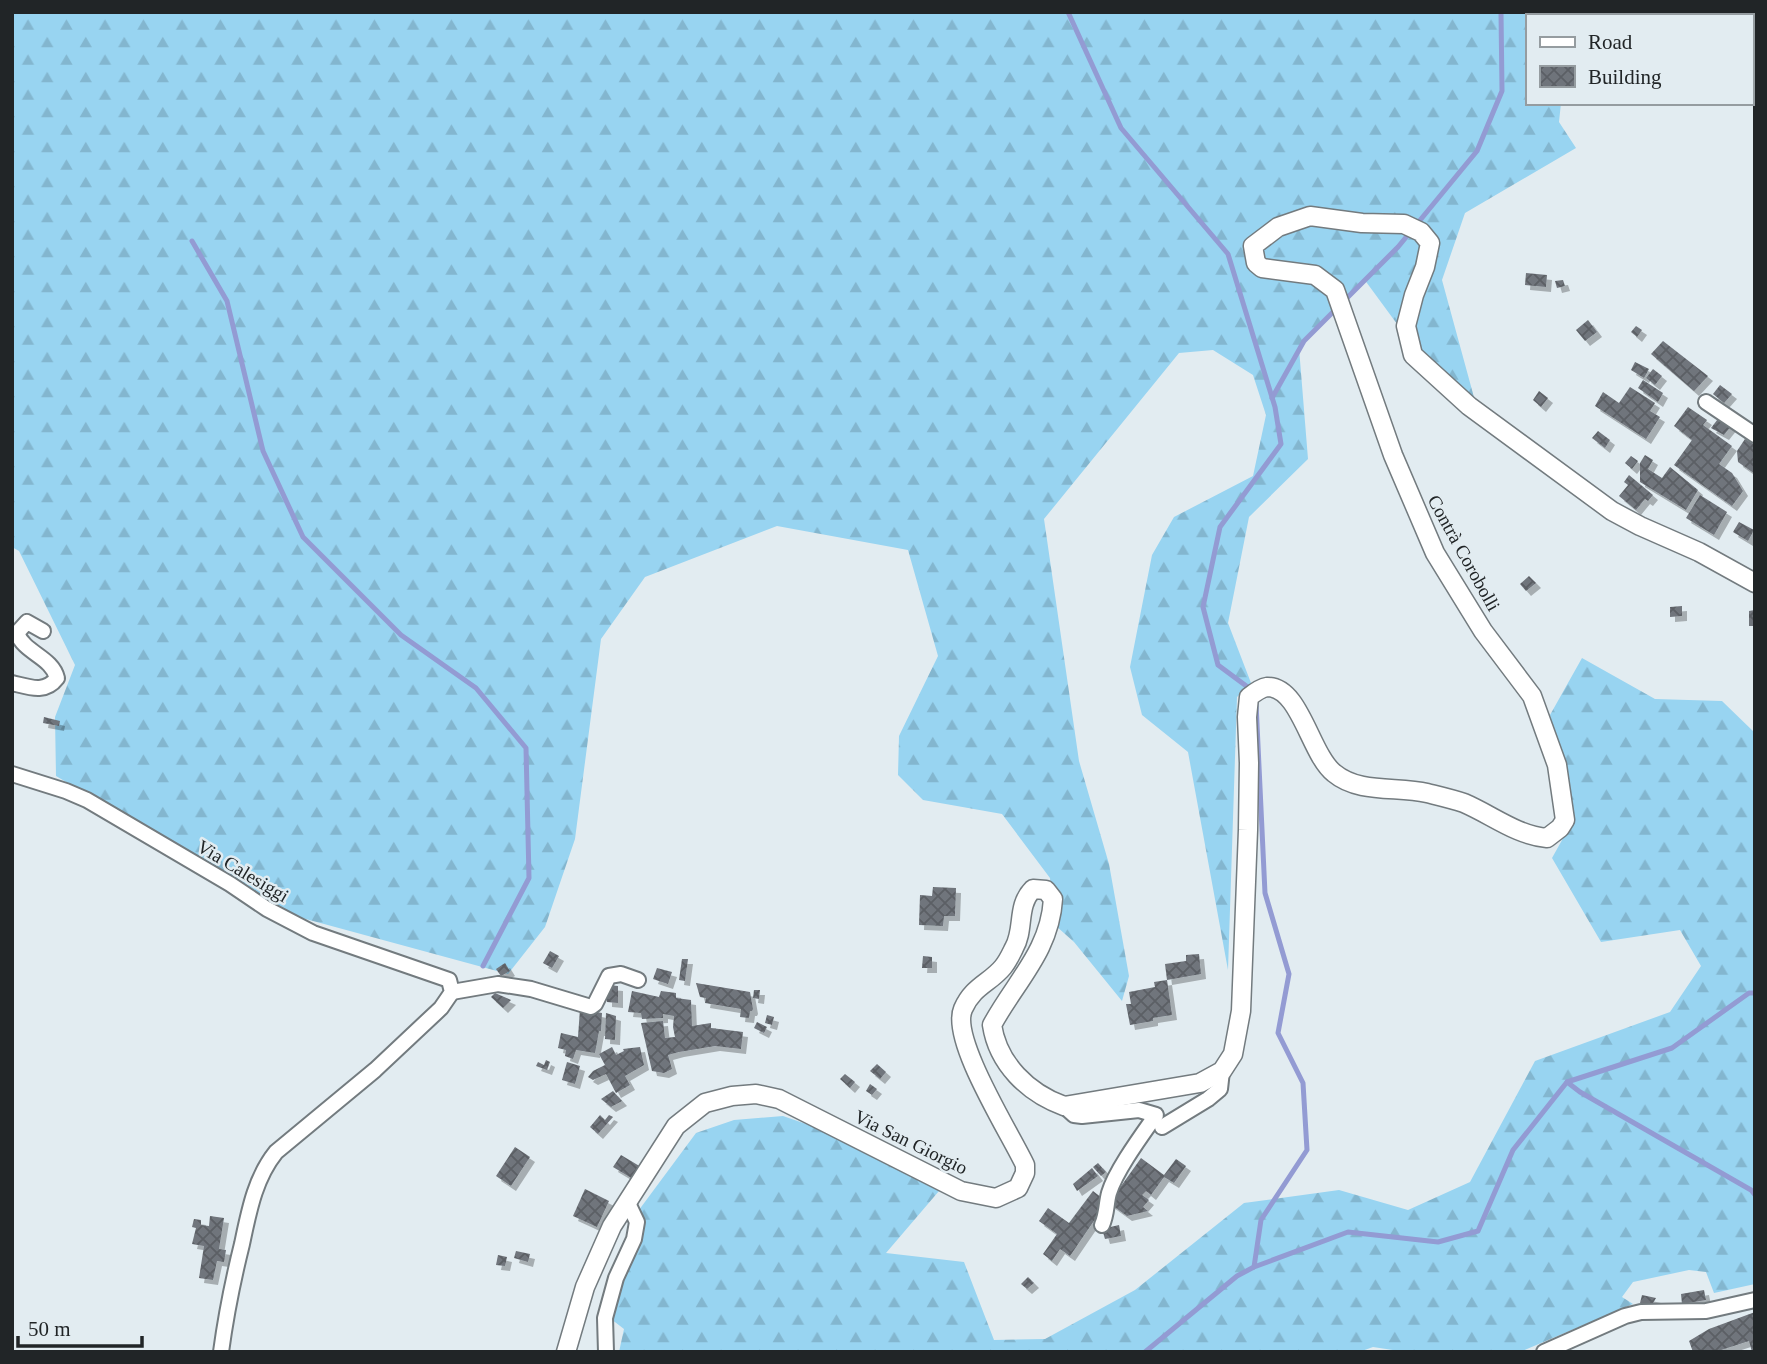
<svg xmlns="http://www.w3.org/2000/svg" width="1767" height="1364" viewBox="0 0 1767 1364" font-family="Georgia,serif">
  <defs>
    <pattern id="forest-firs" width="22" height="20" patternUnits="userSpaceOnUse" patternTransform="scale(1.75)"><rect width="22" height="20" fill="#98d4f1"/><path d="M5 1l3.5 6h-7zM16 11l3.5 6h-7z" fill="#83b6cf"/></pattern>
    <pattern id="building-cross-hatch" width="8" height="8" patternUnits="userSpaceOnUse" patternTransform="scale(1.75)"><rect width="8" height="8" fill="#6f747b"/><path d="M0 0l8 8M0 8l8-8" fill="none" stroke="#5b5f65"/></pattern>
    <filter id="shadow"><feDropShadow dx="5" dy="5" stdDeviation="0" flood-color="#0004"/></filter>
  </defs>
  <rect width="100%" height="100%" fill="#e2ecf1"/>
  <!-- forest -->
  <g fill="url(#forest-firs)">
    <path d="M 12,12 L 1602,12 L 1600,16 L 1527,16 L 1527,103 L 1561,103 L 1559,122 L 1576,148 L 1465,213 L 1442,280 L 1475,401 L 1422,358 L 1364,279 L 1299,348 L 1308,459 L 1249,517 L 1228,623 L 1251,683 L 1237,697 L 1228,970 L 1188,752 L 1142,715 L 1130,667 L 1152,555 L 1174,517 L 1253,476 L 1266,415 L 1253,375 L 1213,350 L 1179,353 L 1044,519 L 1079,761 L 1109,864 L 1129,976 L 1122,1001 L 1074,942 L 1056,926 L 1050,878 L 1002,814 L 923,800 L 898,775 L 899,736 L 938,656 L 908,550 L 777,526 L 645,577 L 601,639 L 575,839 L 545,927 L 508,974 L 291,915 L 56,776 L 55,717 L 75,665 L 19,551 L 12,547 Z"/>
    <path d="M 1582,658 L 1655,699 L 1722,701 L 1755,733 L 1755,1284 L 1714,1293 L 1706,1272 L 1689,1270 L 1633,1282 L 1622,1297 L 1633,1304 L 1520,1352 L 1406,1352 L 1373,1347 L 1359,1352 L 619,1352 L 624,1329 L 611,1319 L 633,1218 L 696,1133 L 734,1120 L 783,1116 L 835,1134 L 939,1191 L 886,1253 L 964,1262 L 994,1340 L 1045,1339 L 1135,1290 L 1244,1203 L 1339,1190 L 1408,1210 L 1470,1182 L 1535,1061 L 1670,1012 L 1701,966 L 1680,930 L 1601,942 L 1552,858 L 1571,824 L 1550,715 Z"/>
  </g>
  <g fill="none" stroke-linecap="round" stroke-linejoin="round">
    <!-- stream -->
    <g stroke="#939bd3" stroke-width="5">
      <path d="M 1068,12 L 1121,128 L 1228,254 L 1275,407 L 1281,444 L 1220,527 L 1203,607 L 1218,665 L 1253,691"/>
      <path d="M 192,241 L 227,301 L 263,451 L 303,537 L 401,635 L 476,688 L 526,748 L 529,878 L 483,966"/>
      <path d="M 1272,398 L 1304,341 L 1398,247 L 1477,151 L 1502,91 L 1501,12"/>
      <path d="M 1567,1082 L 1580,1092 L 1751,1190 L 1755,1195"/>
      <path d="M 1254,1267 L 1261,1220 L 1307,1150 L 1303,1083 L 1278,1033 L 1289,974 L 1265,893 L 1256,703"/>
      <path d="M 1145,1352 L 1237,1276 L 1254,1267 L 1348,1232 L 1438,1242 L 1478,1231 L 1513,1150 L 1567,1082 L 1672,1048 L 1749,993 L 1755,993"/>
    </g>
  </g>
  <!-- building -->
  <g fill="url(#building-cross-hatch)" filter="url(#shadow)">
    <path d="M 1526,273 L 1547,275 L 1546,287 L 1525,285 Z"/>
    <path d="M 1563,280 L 1565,286 L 1557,288 L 1555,281 Z"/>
    <path d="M 1588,320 L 1597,332 L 1585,341 L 1576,330 Z"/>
    <path d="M 1636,326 L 1642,330 L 1637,337 L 1631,332 Z"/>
    <path d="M 1663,341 L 1708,376 L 1694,391 L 1651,354 Z"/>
    <path d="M 1635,362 L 1649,369 L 1644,378 L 1631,370 Z"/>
    <path d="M 1653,369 L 1662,376 L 1655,385 L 1646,378 Z"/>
    <path d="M 1643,380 L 1663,393 L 1658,402 L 1638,388 Z"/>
    <path d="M 1720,385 L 1732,394 L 1724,403 L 1713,394 Z"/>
    <path d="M 1630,387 L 1655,403 L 1650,411 L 1660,417 L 1646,439 L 1595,406 L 1603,392 L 1619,403 Z"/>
    <path d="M 1539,391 L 1548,398 L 1541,407 L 1533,400 Z"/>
    <path d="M 1688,407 L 1707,420 L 1703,425 L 1732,446 L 1719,464 L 1732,473 L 1743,491 L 1732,506 L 1674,465 L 1692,440 L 1674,426 Z"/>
    <path d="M 1721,415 L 1732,425 L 1724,435 L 1711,428 Z"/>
    <path d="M 1598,431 L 1610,440 L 1605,448 L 1592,438 Z"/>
    <path d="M 1745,439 L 1755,445 L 1755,474 L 1738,462 L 1737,451 Z"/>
    <path d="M 1645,455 L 1653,460 L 1648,469 L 1662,478 L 1670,467 L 1698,490 L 1686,510 L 1640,482 L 1640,463 Z"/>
    <path d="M 1631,456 L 1638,461 L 1632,469 L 1625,463 Z"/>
    <path d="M 1629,475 L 1653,495 L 1648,501 L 1645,499 L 1636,510 L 1619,496 L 1628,485 L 1624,482 Z"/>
    <path d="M 1700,495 L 1727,512 L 1714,535 L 1686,518 Z"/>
    <path d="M 1739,522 L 1754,530 L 1748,541 L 1733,532 Z"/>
    <path d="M 1529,576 L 1536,583 L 1526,591 L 1520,584 Z"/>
    <path d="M 1682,606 L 1682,616 L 1670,617 L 1670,607 Z"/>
    <path d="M 1755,610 L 1755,626 L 1749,626 L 1749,611 Z"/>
    <path d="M 44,717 L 60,721 L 59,726 L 43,723 Z"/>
    <path d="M 933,887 L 956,888 L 955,916 L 944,916 L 943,926 L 919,925 L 920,895 L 932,896 Z"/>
    <path d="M 550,951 L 559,956 L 552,968 L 543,963 Z"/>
    <path d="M 1199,954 L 1201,974 L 1167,980 L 1165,964 L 1186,961 L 1186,955 Z"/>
    <path d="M 923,956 L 932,957 L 932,968 L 922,968 Z"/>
    <path d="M 682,959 L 688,959 L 685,981 L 679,980 Z"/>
    <path d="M 505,963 L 510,971 L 501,976 L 496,969 Z"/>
    <path d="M 657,968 L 672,972 L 668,984 L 653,979 Z"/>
    <path d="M 1167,980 L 1172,1015 L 1153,1018 L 1153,1021 L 1130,1025 L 1126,1004 L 1131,1004 L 1129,992 L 1155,987 L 1154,982 Z"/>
    <path d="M 696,983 L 750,992 L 753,1009 L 752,1011 L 750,1011 L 749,1018 L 740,1017 L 741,1009 L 705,1003 L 706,998 L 700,997 Z"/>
    <path d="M 607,985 L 618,986 L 618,1003 L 607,1002 Z"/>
    <path d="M 754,990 L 760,990 L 759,999 L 753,998 Z"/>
    <path d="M 632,991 L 659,997 L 661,991 L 676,993 L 676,998 L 691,1000 L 692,1026 L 711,1023 L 711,1028 L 743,1032 L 741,1049 L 715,1046 L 679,1052 L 668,1055 L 672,1069 L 664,1073 L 652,1071 L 641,1023 L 663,1021 L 665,1038 L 675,1037 L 673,1027 L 674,1016 L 663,1014 L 663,1018 L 642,1019 L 641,1013 L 628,1012 Z"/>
    <path d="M 495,993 L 511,1000 L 503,1008 L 491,997 Z"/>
    <path d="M 580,1009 L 602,1013 L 601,1031 L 599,1031 L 595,1053 L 576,1050 L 573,1059 L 565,1056 L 566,1050 L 558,1048 L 561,1033 L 578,1037 Z"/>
    <path d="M 606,1013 L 616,1016 L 615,1040 L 605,1039 Z"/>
    <path d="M 767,1015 L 774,1017 L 772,1025 L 765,1023 Z"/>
    <path d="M 757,1022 L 767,1027 L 764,1033 L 754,1028 Z"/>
    <path d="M 612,1047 L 616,1055 L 624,1051 L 623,1049 L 640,1047 L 644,1065 L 625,1076 L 630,1085 L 616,1093 L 606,1074 L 593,1080 L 588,1077 L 593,1071 L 605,1065 L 599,1054 Z"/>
    <path d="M 546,1060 L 550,1062 L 547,1070 L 536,1066 L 538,1062 L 544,1065 Z"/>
    <path d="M 567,1062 L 580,1066 L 575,1084 L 562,1080 Z"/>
    <path d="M 877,1064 L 886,1072 L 880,1079 L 870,1071 Z"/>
    <path d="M 845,1074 L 855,1082 L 850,1088 L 840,1079 Z"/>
    <path d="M 870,1084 L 877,1089 L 872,1095 L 866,1091 Z"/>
    <path d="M 613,1091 L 622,1101 L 611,1107 L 601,1099 Z"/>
    <path d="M 600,1115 L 605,1120 L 609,1115 L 613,1117 L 598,1134 L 590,1127 Z"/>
    <path d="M 515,1147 L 530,1157 L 511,1186 L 496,1176 Z"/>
    <path d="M 621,1155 L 641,1167 L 633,1179 L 613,1167 Z"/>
    <path d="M 1141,1158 L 1164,1175 L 1176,1159 L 1186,1166 L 1174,1183 L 1164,1177 L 1151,1195 L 1146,1191 L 1142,1195 L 1149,1200 L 1143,1207 L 1148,1211 L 1127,1216 L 1109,1203 Z"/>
    <path d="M 1098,1163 L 1106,1172 L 1101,1176 L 1093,1167 Z"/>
    <path d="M 1092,1168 L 1098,1176 L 1077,1191 L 1073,1184 Z"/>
    <path d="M 585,1189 L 609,1201 L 597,1227 L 573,1216 Z"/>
    <path d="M 1093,1191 L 1102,1198 L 1099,1202 L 1104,1206 L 1070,1256 L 1060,1249 L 1052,1261 L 1043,1254 L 1057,1234 L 1039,1221 L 1048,1208 L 1069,1223 Z"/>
    <path d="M 210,1216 L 224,1218 L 219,1249 L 226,1250 L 224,1262 L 217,1261 L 213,1280 L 199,1278 L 204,1246 L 192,1244 L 196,1228 L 192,1227 L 194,1219 L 201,1220 L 201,1225 L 209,1226 Z"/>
    <path d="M 1119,1225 L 1121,1236 L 1105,1239 L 1102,1229 Z"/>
    <path d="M 516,1251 L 530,1254 L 528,1262 L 514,1258 Z"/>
    <path d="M 498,1255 L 507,1257 L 505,1266 L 496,1265 Z"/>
    <path d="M 1028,1277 L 1034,1283 L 1027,1289 L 1021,1284 Z"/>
    <path d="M 1704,1290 L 1706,1300 L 1682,1304 L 1681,1294 Z"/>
    <path d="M 1642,1295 L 1656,1298 L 1652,1305 L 1640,1303 Z"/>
    <path d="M 1755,1312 L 1755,1351 L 1752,1352 L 1749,1341 L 1715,1352 L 1693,1352 L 1689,1341 L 1709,1329 Z"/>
  </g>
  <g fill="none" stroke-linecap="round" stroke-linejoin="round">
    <!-- minor casing -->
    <g stroke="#737b7f" stroke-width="18">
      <g id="minor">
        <path d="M 1706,402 L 1755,435"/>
        <path d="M 12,683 C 29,687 45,694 57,678 C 52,657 24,653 17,633 L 27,622 L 43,631"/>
        <path d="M 12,774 L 66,791 L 87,800 L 230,884 L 267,909 L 313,933 L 449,980 L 452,992 L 441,1008 L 375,1070 L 276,1152 C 255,1178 249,1211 242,1244 C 233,1280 226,1315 221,1352"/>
        <path d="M 452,992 L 498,984 L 531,989 L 591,1007 L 595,1004 L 609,976 L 621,974 L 638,980"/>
        <path d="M 1064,1106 L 1074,1115 L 1082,1116 L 1139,1110 L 1156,1115 C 1142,1135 1116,1170 1109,1193 C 1106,1204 1107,1214 1102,1225"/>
        <path d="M 1162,1127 L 1208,1099 L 1220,1089 L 1222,1071"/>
        <path d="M 606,1352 L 605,1318 L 616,1278 L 634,1239 L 637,1222 L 627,1201"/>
        <path d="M 1544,1352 L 1625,1316 L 1641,1312 L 1706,1311 L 1755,1300"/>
      </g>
    </g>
    <!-- tertiary casing -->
    <g stroke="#737b7f" stroke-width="21">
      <path id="tertiary" d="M 566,1352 L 585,1287 L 612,1226 L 676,1126 L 705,1103 L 732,1096 L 756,1094 L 779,1099 L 961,1191 L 996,1198 L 1018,1188 L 1025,1173 L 1025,1165 C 1010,1133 950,1039 963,1009 C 973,986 990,983 1003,967 C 1008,961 1011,954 1014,948 C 1025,929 1016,906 1033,889 L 1046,890 L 1053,899 C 1050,951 1015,982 992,1025 C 998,1064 1028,1093 1064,1106 L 1200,1083 L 1222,1071 L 1233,1054 L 1241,1011 L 1248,830 L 1249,763 L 1247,717 L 1249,697 C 1254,693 1261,688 1267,687 C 1300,686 1310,754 1334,773 C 1359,794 1397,786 1427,793 C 1439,796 1452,799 1464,803 C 1492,815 1516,835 1547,838 L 1560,828 L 1565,820 L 1557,765 L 1532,696 L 1483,631 L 1435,553 L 1393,455 L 1335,290 L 1315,275 L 1262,268 L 1256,263 L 1253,246 L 1278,227 L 1310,216 L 1362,223 L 1404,224 L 1421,232 L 1430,243 L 1425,267 L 1414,295 L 1406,326 L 1413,355 L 1469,406 L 1612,511 L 1640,526 L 1699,552 L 1755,583"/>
    </g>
    <!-- minor -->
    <use href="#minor" stroke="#fff" stroke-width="14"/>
    <!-- tertiary -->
    <use href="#tertiary" stroke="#fff" stroke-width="18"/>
  </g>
  <g text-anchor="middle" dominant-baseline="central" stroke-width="5" stroke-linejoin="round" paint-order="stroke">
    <!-- street labels -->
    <g font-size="19" fill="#212527" stroke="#e2ecf1">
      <text transform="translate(1464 553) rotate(61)">Contrà Corobolli</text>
      <text transform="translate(243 871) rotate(31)">Via Calesiggi</text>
      <text transform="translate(911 1142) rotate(26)">Via San Giorgio</text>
    </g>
  </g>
  <!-- border -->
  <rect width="1767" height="1364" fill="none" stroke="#212527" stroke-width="28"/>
  <!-- legend -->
  <rect x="1526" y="14" width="228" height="91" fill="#e2ecf1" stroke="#959ca0" stroke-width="2"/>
  <rect x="1540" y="37" width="35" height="10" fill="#ffffff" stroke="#959ca0" stroke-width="2"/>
  <text x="1588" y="49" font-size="21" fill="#212527">Road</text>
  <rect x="1540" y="66" width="35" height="21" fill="url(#building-cross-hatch)" stroke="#959ca0" stroke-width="2"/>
  <text x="1588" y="84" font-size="21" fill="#212527">Building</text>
  <!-- scale -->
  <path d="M18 1336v10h124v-10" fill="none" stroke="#212527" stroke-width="3.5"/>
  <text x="28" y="1336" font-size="21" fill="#212527" stroke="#e2ecf1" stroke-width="5" paint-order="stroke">50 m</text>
</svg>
